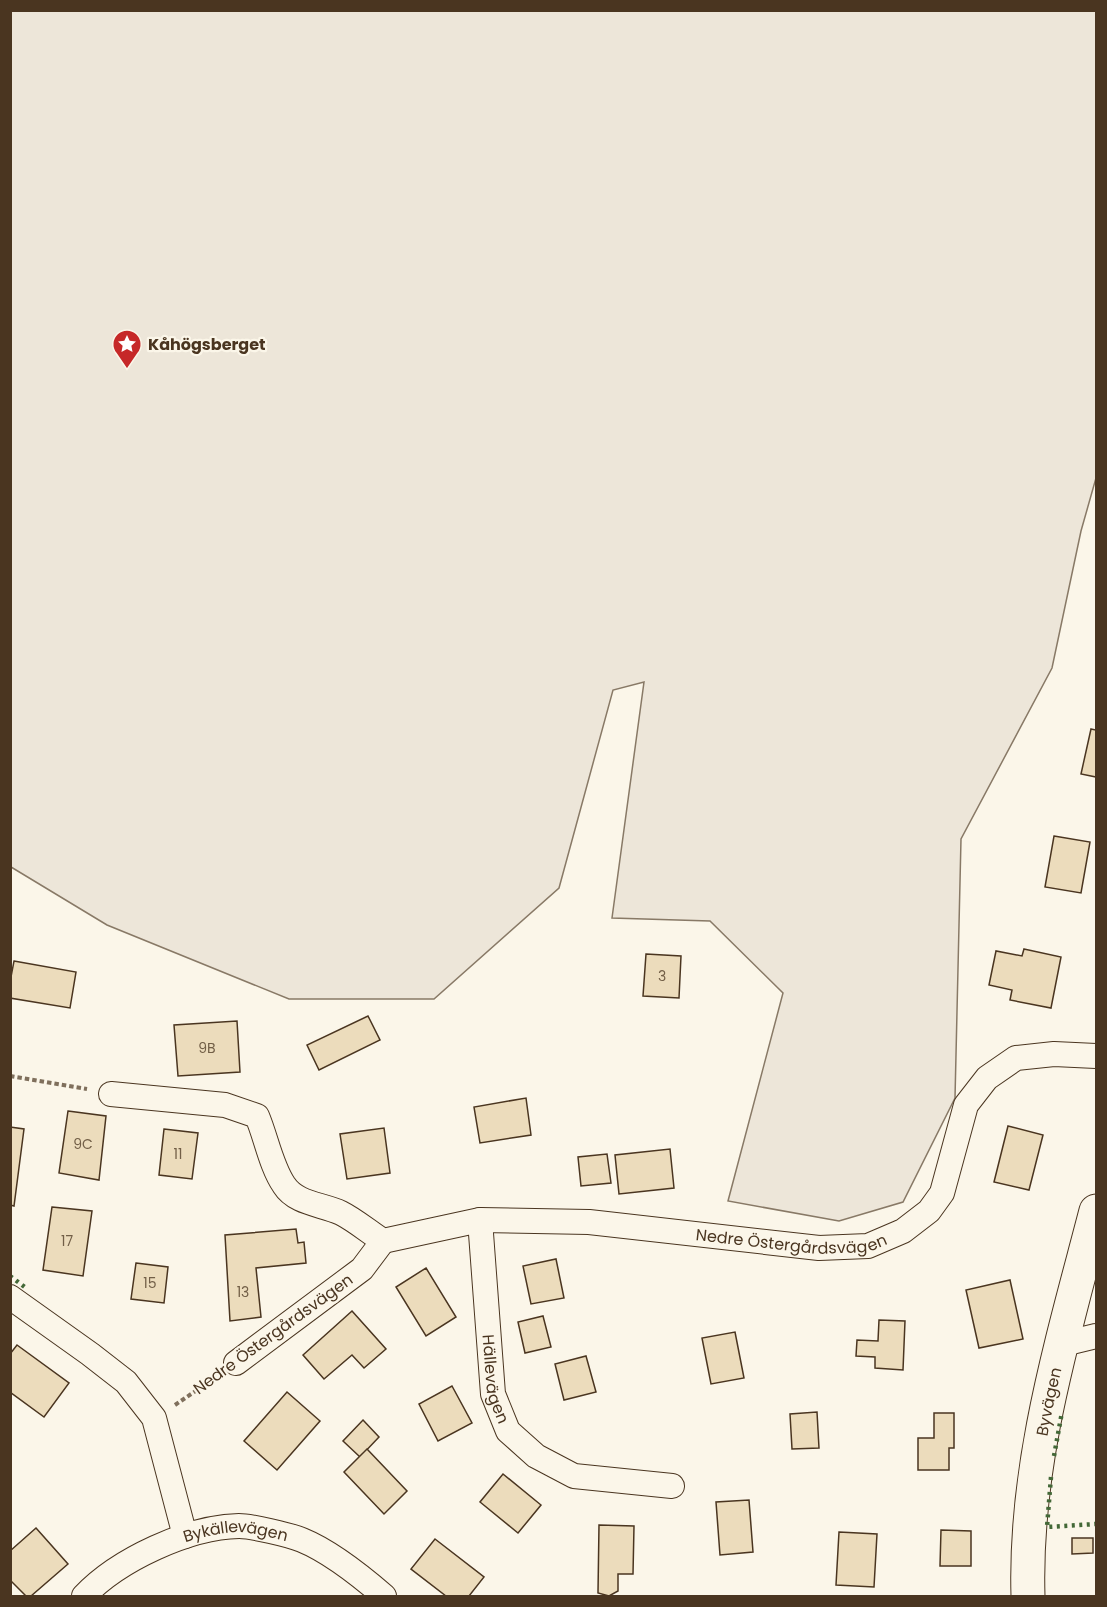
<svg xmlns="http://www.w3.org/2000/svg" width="1107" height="1607" viewBox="0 0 1107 1607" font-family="Poppins,sans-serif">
  <rect width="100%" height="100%" fill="#fbf6e9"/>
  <!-- green -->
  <path fill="#ede6d9" stroke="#887966" stroke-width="1.5" d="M 10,11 L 1096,11 L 1096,478 L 1081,531 L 1052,668 L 961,839 L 955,1098 L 903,1202 L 839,1221 L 728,1201 L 783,993 L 710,921 L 612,918 L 644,682 L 613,690 L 559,888 L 434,999 L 289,999 L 107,925 L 11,867 Z"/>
  <!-- building -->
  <g fill="#ecdcbc" stroke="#4a3520" stroke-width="1.5">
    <path d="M 1091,729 L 1096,730 L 1096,777 L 1081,774 Z"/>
    <path d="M 1054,836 L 1090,842 L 1081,893 L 1045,887 Z"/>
    <path d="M 1024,949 L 1061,957 L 1051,1008 L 1010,1000 L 1012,990 L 989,985 L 996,951 L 1022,956 Z"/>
    <path d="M 646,954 L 681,956 L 679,998 L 643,996 Z"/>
    <path d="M 14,961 L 76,972 L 70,1008 L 10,998 L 10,982 Z"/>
    <path d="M 368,1016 L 380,1040 L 319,1070 L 307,1045 Z"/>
    <path d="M 237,1021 L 240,1072 L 178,1076 L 174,1025 Z"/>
    <path d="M 526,1098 L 531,1135 L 480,1143 L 474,1107 Z"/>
    <path d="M 68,1111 L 106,1116 L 99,1180 L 59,1173 Z"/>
    <path d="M 1008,1126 L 1043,1135 L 1029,1190 L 994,1182 Z"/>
    <path d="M 10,1127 L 24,1129 L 14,1206 L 10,1205 Z"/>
    <path d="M 384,1128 L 390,1173 L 347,1179 L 340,1134 Z"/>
    <path d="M 164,1129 L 198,1133 L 192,1179 L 159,1175 Z"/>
    <path d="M 670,1149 L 674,1188 L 619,1194 L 615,1155 Z"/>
    <path d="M 607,1154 L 611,1183 L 581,1186 L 578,1157 Z"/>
    <path d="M 52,1207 L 92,1211 L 83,1276 L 43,1270 Z"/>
    <path d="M 296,1229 L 298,1243 L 304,1242 L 306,1263 L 256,1268 L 261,1317 L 230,1321 L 225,1235 Z"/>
    <path d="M 556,1259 L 564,1298 L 531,1304 L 523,1266 Z"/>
    <path d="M 136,1263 L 168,1267 L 164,1303 L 131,1299 Z"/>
    <path d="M 426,1268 L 456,1317 L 426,1336 L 396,1287 Z"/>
    <path d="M 1010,1280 L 1023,1339 L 979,1348 L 966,1290 Z"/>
    <path d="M 352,1311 L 386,1349 L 364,1368 L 352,1355 L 324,1379 L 303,1355 Z"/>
    <path d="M 543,1316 L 551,1347 L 525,1353 L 518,1322 Z"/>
    <path d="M 879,1320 L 905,1321 L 903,1370 L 875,1368 L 875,1357 L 856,1356 L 857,1340 L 878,1341 Z"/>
    <path d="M 735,1332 L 744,1378 L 711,1384 L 702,1338 Z"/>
    <path d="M 17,1345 L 69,1383 L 44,1417 L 10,1392 L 10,1354 Z"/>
    <path d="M 586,1356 L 596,1392 L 564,1400 L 555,1364 Z"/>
    <path d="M 452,1386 L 472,1423 L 438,1441 L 419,1404 Z"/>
    <path d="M 287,1392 L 320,1421 L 277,1470 L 244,1441 Z"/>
    <path d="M 817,1412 L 819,1448 L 792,1449 L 790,1414 Z"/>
    <path d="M 934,1413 L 954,1413 L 954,1448 L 949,1448 L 949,1470 L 918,1470 L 918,1438 L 934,1438 Z"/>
    <path d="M 363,1420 L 379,1437 L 360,1457 L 343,1441 Z"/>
    <path d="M 367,1449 L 407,1491 L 384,1514 L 344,1472 Z"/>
    <path d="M 503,1474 L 541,1505 L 518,1533 L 480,1502 Z"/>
    <path d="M 749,1500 L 753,1552 L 720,1555 L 716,1502 Z"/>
    <path d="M 599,1525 L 634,1526 L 633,1574 L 618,1574 L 618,1591 L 609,1596 L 598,1593 Z"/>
    <path d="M 36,1528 L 68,1564 L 31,1596 L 26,1596 L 10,1580 L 10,1551 Z"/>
    <path d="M 941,1530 L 971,1531 L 971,1566 L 940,1566 Z"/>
    <path d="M 839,1532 L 877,1534 L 874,1587 L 836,1585 Z"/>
    <path d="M 1072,1538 L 1093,1538 L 1093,1553 L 1072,1554 Z"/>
    <path d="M 435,1539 L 484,1577 L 469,1596 L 446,1596 L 411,1569 Z"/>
  </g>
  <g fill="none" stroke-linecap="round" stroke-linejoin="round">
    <!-- street casing -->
    <g stroke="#4a3520" stroke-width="26">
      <g id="street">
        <path id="s1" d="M 111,1094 L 225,1105 L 257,1116 C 266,1137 271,1166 284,1185 C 296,1204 322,1204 341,1213 C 355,1220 369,1232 383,1241 L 480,1220 L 589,1222 L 819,1248 L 868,1246 L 903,1231 L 929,1211 L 942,1193 L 966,1105 L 987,1078 L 1016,1058 L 1054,1054 L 1096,1056"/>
        <path id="s2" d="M 480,1220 L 493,1394 L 508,1431 L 536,1456 L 574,1476 L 672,1486"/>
        <path d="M 10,1297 L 90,1354 L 126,1382 L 154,1418 L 185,1536"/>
        <path d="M 1063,1344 L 1096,1336"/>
        <path d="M 236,1363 L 362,1269 L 383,1241"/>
        <path id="s3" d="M 84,1596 C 118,1560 188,1527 239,1526 C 251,1526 290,1535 302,1540 C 329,1551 362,1577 384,1596"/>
      </g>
    </g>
    <!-- secondary casing -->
    <g stroke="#4a3520" stroke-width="35">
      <g id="secondary">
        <path id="s4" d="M 1028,1596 C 1024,1464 1063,1338 1096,1211"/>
      </g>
    </g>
    <!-- path -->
    <g stroke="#7f6f5c" stroke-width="4" stroke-dasharray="4.5 3" stroke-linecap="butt">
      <path d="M 10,1076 L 87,1089"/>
      <path d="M 175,1405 L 216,1377"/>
    </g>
    <!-- street -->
    <use href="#street" stroke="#fbf6e9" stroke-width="24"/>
    <!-- secondary -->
    <use href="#secondary" stroke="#fbf6e9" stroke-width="33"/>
    <!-- hedge -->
    <g stroke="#436837" stroke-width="4.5" stroke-dasharray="3 4.5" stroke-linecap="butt">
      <path d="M 10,1276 L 26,1288"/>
      <path d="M 1054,1456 L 1062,1412"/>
      <path d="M 1051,1477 L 1047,1527 L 1096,1524"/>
    </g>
  </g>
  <!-- icons -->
  <defs>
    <g id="sight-pin" transform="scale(1.5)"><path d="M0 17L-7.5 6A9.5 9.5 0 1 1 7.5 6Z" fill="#c62828" stroke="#fbf6e9"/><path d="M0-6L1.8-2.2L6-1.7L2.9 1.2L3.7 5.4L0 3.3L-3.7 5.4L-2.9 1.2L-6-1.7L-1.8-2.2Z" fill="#fff"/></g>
  </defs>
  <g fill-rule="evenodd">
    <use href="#sight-pin" x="127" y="344"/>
  </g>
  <g text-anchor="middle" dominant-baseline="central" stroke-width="4.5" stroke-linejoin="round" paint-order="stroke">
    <!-- number labels -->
    <g font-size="14" fill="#725f47">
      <text x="662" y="976">3</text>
      <text x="207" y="1048">9B</text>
      <text x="83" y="1144">9C</text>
      <text x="178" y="1154">11</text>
      <text x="67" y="1241">17</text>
      <text x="150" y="1283">15</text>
      <text x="243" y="1292">13</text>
    </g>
    <!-- poi labels -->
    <g font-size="16" font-weight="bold" fill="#4a3520" stroke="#fbf6e9" text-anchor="start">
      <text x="148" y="344">Kåhögsberget</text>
    </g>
    <!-- street labels -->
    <g font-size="16" fill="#4a3520" stroke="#fbf6e9">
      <text stroke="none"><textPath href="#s1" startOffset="750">Nedre Östergårdsvägen</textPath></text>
      <text transform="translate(273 1334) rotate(-36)">Nedre Östergårdsvägen</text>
      <text stroke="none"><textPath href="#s2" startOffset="160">Hällevägen</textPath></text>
      <text stroke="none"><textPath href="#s4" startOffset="196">Byvägen</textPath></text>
      <text stroke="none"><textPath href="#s3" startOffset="170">Bykällevägen</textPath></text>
    </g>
  </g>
  <!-- border -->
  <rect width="1107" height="1607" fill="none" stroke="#4a3520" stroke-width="24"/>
</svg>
